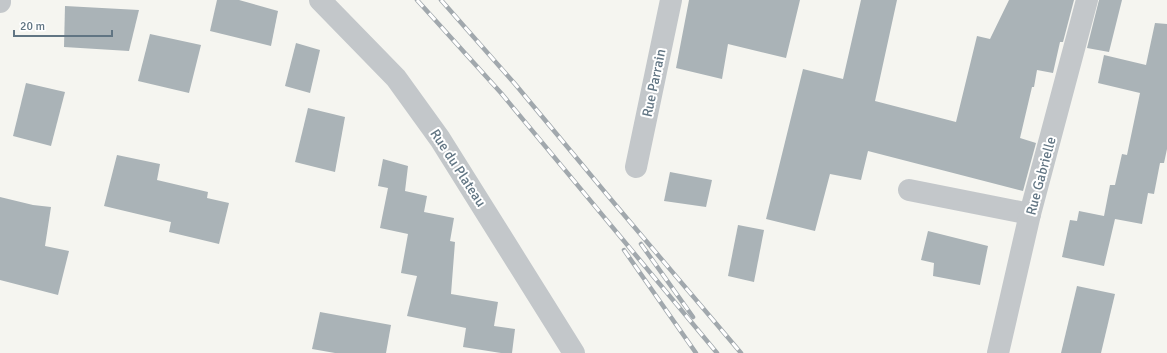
<svg xmlns="http://www.w3.org/2000/svg" width="1167" height="353" viewBox="0 0 1167 353" font-family="Signika,sans-serif">
  <rect width="100%" height="100%" fill="#f5f5f0"/>
  <!-- building -->
  <g fill="#aab3b7">
    <path d="M 217,0 L 239,0 L 278,11 L 271,46 L 210,31 Z"/>
    <path d="M 689,0 L 800,0 L 786,58 L 728,44 L 722,79 L 676,68 Z"/>
    <path d="M 861,0 L 897,0 L 875,101 L 956,122 L 977,36 L 990,39 L 1009,0 L 1074,0 L 1063,42 L 1060,42 L 1053,73 L 1037,70 L 1034,87 L 1032,87 L 1020,138 L 1036,143 L 1023,191 L 868,151 L 861,180 L 830,174 L 815,231 L 766,219 L 803,69 L 843,79 Z"/>
    <path d="M 1099,0 L 1122,0 L 1109,52 L 1087,48 Z"/>
    <path d="M 65,6 L 139,10 L 129,51 L 64,47 Z"/>
    <path d="M 1155,23 L 1167,24 L 1167,149 L 1164,163 L 1160,163 L 1154,194 L 1148,193 L 1142,224 L 1115,219 L 1104,266 L 1062,257 L 1070,220 L 1077,221 L 1079,211 L 1104,216 L 1110,185 L 1115,185 L 1122,154 L 1127,155 L 1140,93 L 1098,83 L 1104,55 L 1146,65 Z"/>
    <path d="M 150,34 L 201,45 L 189,93 L 138,81 Z"/>
    <path d="M 296,43 L 320,50 L 310,93 L 285,86 Z"/>
    <path d="M 26,83 L 65,92 L 51,146 L 13,136 Z"/>
    <path d="M 308,108 L 345,117 L 335,172 L 295,162 Z"/>
    <path d="M 117,155 L 160,164 L 157,180 L 208,192 L 207,198 L 229,203 L 219,244 L 169,232 L 171,222 L 104,206 Z"/>
    <path d="M 383,159 L 408,166 L 405,191 L 427,196 L 424,212 L 454,218 L 450,241 L 455,242 L 451,294 L 498,302 L 494,326 L 515,329 L 512,353 L 501,353 L 463,347 L 466,328 L 407,316 L 417,276 L 401,273 L 408,234 L 380,228 L 388,188 L 378,186 Z"/>
    <path d="M 670,172 L 712,180 L 706,207 L 664,201 Z"/>
    <path d="M 0,197 L 33,205 L 51,207 L 45,246 L 69,251 L 58,295 L 0,280 Z"/>
    <path d="M 738,225 L 764,230 L 754,282 L 728,276 Z"/>
    <path d="M 928,231 L 988,246 L 980,285 L 933,276 L 934,263 L 921,260 Z"/>
    <path d="M 1077,286 L 1115,294 L 1101,353 L 1061,353 Z"/>
    <path d="M 320,312 L 391,325 L 386,353 L 335,353 L 312,349 Z"/>
  </g>
  <g fill="none" stroke-linecap="round" stroke-linejoin="round">
    <!-- minor -->
    <g stroke="#c3c7ca" stroke-width="22">
      <path d="M 320,0 L 396,78 L 440,139 L 574,353"/>
      <path d="M 0,2 L 0,0"/>
      <path d="M 636,167 L 671,0"/>
      <path d="M 909,190 L 1030,214"/>
      <path d="M 998,353 L 1030,214 L 1087,0"/>
    </g>
    <!-- rail casing -->
    <g stroke="#a1a8ad" stroke-width="4.5">
      <g id="rail">
        <path d="M 417,0 L 501,93 L 717,353"/>
        <path d="M 441,0 L 515,84 L 614,203 L 741,353"/>
        <path d="M 641,244 L 693,317"/>
        <path d="M 624,250 L 696,353"/>
      </g>
    </g>
    <!-- rail -->
    <use href="#rail" stroke="#fff" stroke-width="3" stroke-dasharray="9" stroke-linecap="butt"/>
  </g>
  <g text-anchor="middle" dominant-baseline="central" stroke-width="4" stroke-linejoin="round" paint-order="stroke">
    <!-- street labels -->
    <g font-size="14" fill="#617583" stroke="#fff">
      <text transform="translate(654 83) rotate(-78)">Rue Parrain</text>
      <text transform="translate(458 168) rotate(57)">Rue du Plateau</text>
      <text transform="translate(1041 176) rotate(-75)">Rue Gabrielle</text>
    </g>
  </g>
  <!-- scale -->
  <path d="M14 30v6h98v-6" fill="none" stroke="#617583" stroke-width="2"/>
  <text x="20" y="30" font-size="12" fill="#617583" stroke="#ffffff" stroke-width="3" paint-order="stroke">20 m</text>
</svg>
